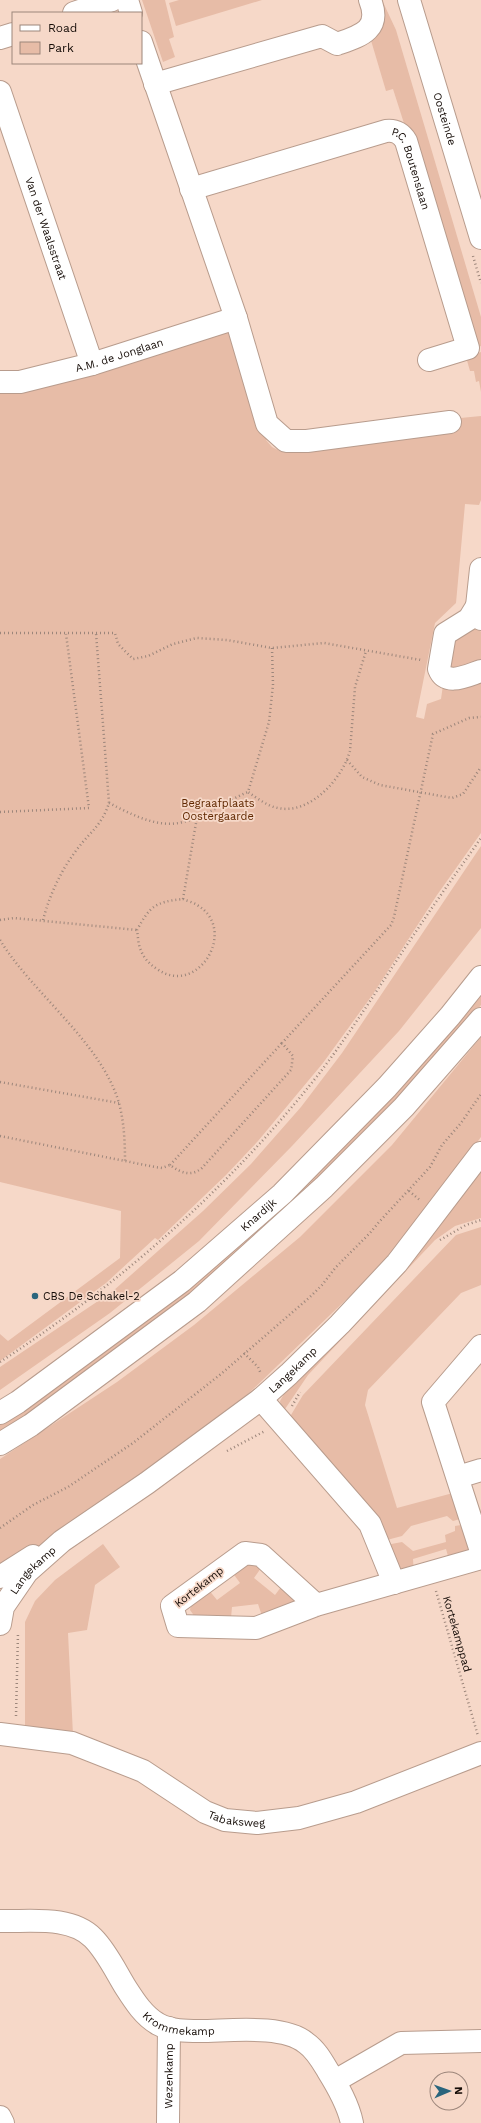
<svg xmlns="http://www.w3.org/2000/svg" width="481" height="2123" viewBox="0 0 481 2123" font-family="'Work Sans',sans-serif">
  <rect width="100%" height="100%" fill="#f6d8c8"/>
  <!-- green -->
  <g fill="#e7bca7">
    <path d="M 142,0 L 165,0 L 174,37 L 169,39 L 175,57 L 163,62 Z"/>
    <path d="M 179,0 L 262,0 L 176,26 L 169,3 Z"/>
    <path d="M 378,0 L 382,0 L 396,30 L 481,317 L 481,346 L 476,348 L 393,89 L 386,91 L 370,37 Z"/>
    <path d="M 216,331 L 229,332 L 269,438 L 266,440 L 272,447 L 282,452 L 451,432 L 450,419 L 481,416 L 481,500 L 479,505 L 465,504 L 456,603 L 435,623 L 416,717 L 424,719 L 427,704 L 441,699 L 443,685 L 481,679 L 481,833 L 437,895 L 373,994 L 323,1063 L 258,1141 L 226,1175 L 158,1240 L 155,1238 L 106,1283 L 0,1361 L 0,1334 L 8,1341 L 120,1258 L 121,1211 L 0,1182 L 0,390 Z"/>
    <path d="M 481,352 L 481,392 L 479,381 L 476,382 L 474,371 L 470,371 L 466,357 Z"/>
    <path d="M 469,626 L 479,629 L 481,632 L 481,664 L 454,672 L 446,661 L 448,647 Z"/>
    <path d="M 481,846 L 481,928 L 399,1031 L 292,1146 L 199,1241 L 110,1313 L 0,1390 L 0,1367 L 113,1291 L 203,1211 L 251,1164 L 301,1107 L 342,1053 Z"/>
    <path d="M 481,988 L 481,1005 L 397,1104 L 190,1298 L 0,1436 L 0,1422 L 185,1288 Z"/>
    <path d="M 481,1037 L 481,1137 L 410,1232 L 357,1289 L 249,1393 L 180,1451 L 132,1487 L 0,1570 L 0,1459 L 117,1382 L 194,1325 L 300,1237 L 392,1145 Z"/>
    <path d="M 481,1171 L 481,1218 L 455,1226 L 435,1240 L 308,1375 L 285,1409 L 281,1406 L 280,1401 L 284,1394 C 353,1322 420,1250 481,1171 Z"/>
    <path d="M 481,1227 L 481,1285 L 461,1293 L 368,1390 L 365,1405 L 397,1508 L 453,1493 L 460,1519 L 453,1521 L 447,1516 L 411,1526 L 402,1536 L 383,1541 L 288,1420 L 303,1395 L 456,1235 Z"/>
    <path d="M 461,1525 L 467,1544 L 471,1544 L 471,1554 L 451,1567 L 446,1549 L 413,1559 L 414,1575 L 393,1570 L 386,1545 L 402,1542 L 413,1551 L 446,1542 L 445,1535 L 455,1531 L 455,1526 Z"/>
    <path d="M 103,1544 L 120,1567 L 95,1585 L 87,1630 L 68,1633 L 73,1735 L 25,1729 L 25,1622 L 35,1601 L 55,1580 Z"/>
    <path d="M 252,1562 L 261,1568 L 254,1578 L 275,1595 L 284,1583 L 294,1595 L 296,1605 L 262,1616 L 258,1604 L 232,1607 L 231,1618 L 195,1617 L 190,1610 L 191,1605 L 208,1589 L 217,1600 L 240,1583 L 232,1572 Z"/>
  </g>
  <g fill="none" stroke-linecap="round" stroke-linejoin="round">
    <!-- minor casing -->
    <g stroke="#b89c8d" stroke-width="24">
      <g id="minor">
        <path d="M 127,0 L 131,13"/>
        <path id="s1" d="M 409,0 L 481,238"/>
        <path d="M 74,13 L 112,0"/>
        <path d="M 0,38 L 13,34"/>
        <path d="M 141,42 L 236,318 L 267,424 L 286,441 L 307,441 L 450,422"/>
        <path d="M 155,84 L 322,36 L 337,44 C 360,36 382,30 370,0"/>
        <path id="s2" d="M 0,92 L 92,364"/>
        <path id="s3" d="M 191,189 L 386,131 C 395,130 401,133 406,141 L 468,348 L 429,360"/>
        <path id="s4" d="M 0,382 L 20,382 L 92,364 L 236,318"/>
        <path d="M 477,606 L 481,569"/>
        <path d="M 481,619 L 477,606 L 469,619 L 445,634 L 439,669 C 446,687 468,675 481,671"/>
        <path d="M 481,1346 L 433,1402 L 481,1551"/>
        <path d="M 261,1399 L 370,1524 L 394,1583"/>
        <path d="M 458,1477 L 481,1470"/>
        <path d="M 0,1577 L 33,1556"/>
        <path d="M 316,1605 L 261,1555 L 245,1553 L 172,1606 L 178,1626 L 256,1628 L 316,1605 L 481,1558"/>
        <path id="s5" d="M 0,1624 L 3,1607 L 27,1572 L 62,1541 L 147,1483 L 261,1399 L 289,1374 L 340,1324 L 397,1263 L 481,1153"/>
        <path id="s6" d="M 0,1734 L 72,1743 L 143,1771 L 205,1812 L 225,1820 L 257,1823 L 299,1818 L 356,1802 L 481,1753"/>
        <path id="s7" d="M 0,1921 C 29,1922 70,1915 93,1938 C 107,1952 116,1972 126,1988 C 135,2002 144,2016 158,2024 C 171,2031 186,2031 200,2031 C 229,2031 283,2024 306,2043 C 316,2050 322,2061 328,2071 C 338,2087 348,2104 352,2123"/>
        <path d="M 335,2081 L 401,2043 L 481,2041"/>
        <path d="M 0,2117 L 3,2123"/>
        <path id="s8" d="M 168,2123 L 169,2028"/>
      </g>
    </g>
    <!-- major casing -->
    <g stroke="#b89c8d" stroke-width="24">
      <g id="major">
        <path id="s9" d="M 0,1413 L 18,1402 L 182,1281 L 282,1194 L 387,1087 L 450,1016 L 481,977"/>
        <path d="M 0,1444 L 31,1425 L 197,1302 L 324,1187 L 404,1107 L 481,1019"/>
      </g>
    </g>
    <!-- path -->
    <g stroke="#9c867b" stroke-width="2.5" stroke-dasharray="1 3" stroke-linecap="butt">
      <path d="M 473,256 L 481,283"/>
      <path d="M 0,633 L 115,633 L 118,644 L 133,659 L 148,656 L 173,644 L 197,638 L 227,640 L 272,648 L 324,643 L 421,660"/>
      <path d="M 272,648 L 273,685 L 269,722 L 248,792 C 257,798 267,806 278,808 C 310,815 342,779 350,751 L 355,687 L 366,651"/>
      <path d="M 347,760 L 362,777 L 380,785 L 452,798 L 463,794 L 481,767"/>
      <path d="M 109,803 C 131,814 158,829 183,822 C 206,817 226,801 248,792"/>
      <path d="M 0,812 L 89,808 L 66,634"/>
      <path d="M 183,899 C 187,901 193,902 197,905 C 239,929 198,998 157,969 C 149,964 143,957 140,948 C 138,943 138,936 137,930 C 150,906 155,902 183,899 Z"/>
      <path d="M 183,899 L 197,817"/>
      <path d="M 0,920 L 14,918 L 137,930"/>
      <path d="M 43,920 C 50,894 61,870 78,848 C 91,831 102,825 109,803 L 96,633"/>
      <path d="M 0,940 C 33,994 101,1042 119,1103 C 124,1122 125,1142 125,1161"/>
      <path d="M 0,1082 L 119,1103"/>
      <path d="M 0,1136 L 155,1167 L 162,1168 L 170,1165 C 181,1173 191,1177 202,1168 L 291,1070 L 293,1056 L 282,1043 L 391,925 L 394,917 L 433,734 L 469,718 L 481,717"/>
      <path d="M 170,1165 L 282,1043"/>
      <path d="M 409,1191 L 421,1201"/>
      <path d="M 440,1240 L 466,1225 L 481,1220"/>
      <path d="M 244,1353 L 258,1367 L 261,1374"/>
      <path d="M 0,1362 C 115,1287 219,1197 306,1090 C 348,1039 382,981 419,927 C 439,897 460,868 481,838"/>
      <path d="M 292,1406 L 300,1392"/>
      <path d="M 227,1451 L 265,1431"/>
      <path d="M 0,1528 L 33,1505 L 68,1487 L 133,1443 L 221,1374 L 310,1297 L 322,1285 L 336,1267 L 370,1233 L 379,1222 L 430,1167 L 442,1145 L 461,1123 L 481,1094"/>
      <path d="M 436,1591 L 478,1736"/>
      <path d="M 16,1716 L 18,1633"/>
    </g>
    <!-- minor -->
    <use href="#minor" stroke="#fff" stroke-width="22"/>
    <!-- major -->
    <use href="#major" stroke="#fff" stroke-width="22"/>
  </g>
  <!-- markers -->
  <circle fill="#2a657d" stroke="#f6d8c8" stroke-width="1.5" cx="35" cy="1296" r="4"/>
  <g text-anchor="middle" dominant-baseline="central" stroke-width="3.5" stroke-linejoin="round" paint-order="stroke">
    <!-- street labels -->
    <g font-size="11" fill="#150c07" stroke="#f6d8c8">
      <text stroke="none"><textPath href="#s1" startOffset="124">Oosteinde</textPath></text>
      <text stroke="none"><textPath href="#s3" startOffset="254">P.C. Boutenslaan</textPath></text>
      <text stroke="none"><textPath href="#s2" startOffset="144">Van der Waalsstraat</textPath></text>
      <text stroke="none"><textPath href="#s4" startOffset="123">A.M. de Jonglaan</textPath></text>
      <text stroke="none"><textPath href="#s9" startOffset="326">Knardijk</textPath></text>
      <text stroke="none"><textPath href="#s5" startOffset="394">Langekamp</textPath></text>
      <text stroke="none"><textPath href="#s5" startOffset="65">Langekamp</textPath></text>
      <text transform="translate(199 1587) rotate(-38)">Kortekamp</text>
      <text transform="translate(457 1634) rotate(74)">Kortekamppad</text>
      <text stroke="none"><textPath href="#s6" startOffset="256">Tabaksweg</textPath></text>
      <text stroke="none"><textPath href="#s7" startOffset="226">Krommekamp</textPath></text>
      <text stroke="none"><textPath href="#s8" startOffset="47">Wezenkamp</textPath></text>
    </g>
    <!-- park labels -->
    <g font-size="11" fill="#612902" stroke="#f6d8c8">
      <text x="218" y="803">Begraafplaats<tspan x="218" dy="13">Oostergaarde</tspan></text>
    </g>
    <!-- poi labels -->
    <g font-size="11" fill="#150c07" stroke="#f6d8c8" text-anchor="start">
      <text x="43" y="1296">CBS De Schakel-2</text>
    </g>
  </g>
  <!-- legend -->
  <rect x="12" y="12" width="130" height="52" fill="#f6d8c8" stroke="#9c867b"/>
  <rect x="20" y="25" width="20" height="6" fill="#ffffff" stroke="#9c867b"/>
  <text x="48" y="32" font-size="12" fill="#150c07">Road</text>
  <rect x="20" y="42" width="20" height="12" fill="#e7bca7" stroke="#9c867b"/>
  <text x="48" y="52" font-size="12" fill="#150c07">Park</text>
  <!-- north arrow -->
  <g transform="translate(449 2091) rotate(88)"><circle r="19" fill="#f6d8c8" stroke="#9c867b"/>
  <path d="M0-3L7 15L0 10L-7 15Z" fill="#2a657d"/>
  <text y="-6" font-size="11" font-weight="bold" text-anchor="middle" fill="#150c07">N</text>
  </g>
</svg>
